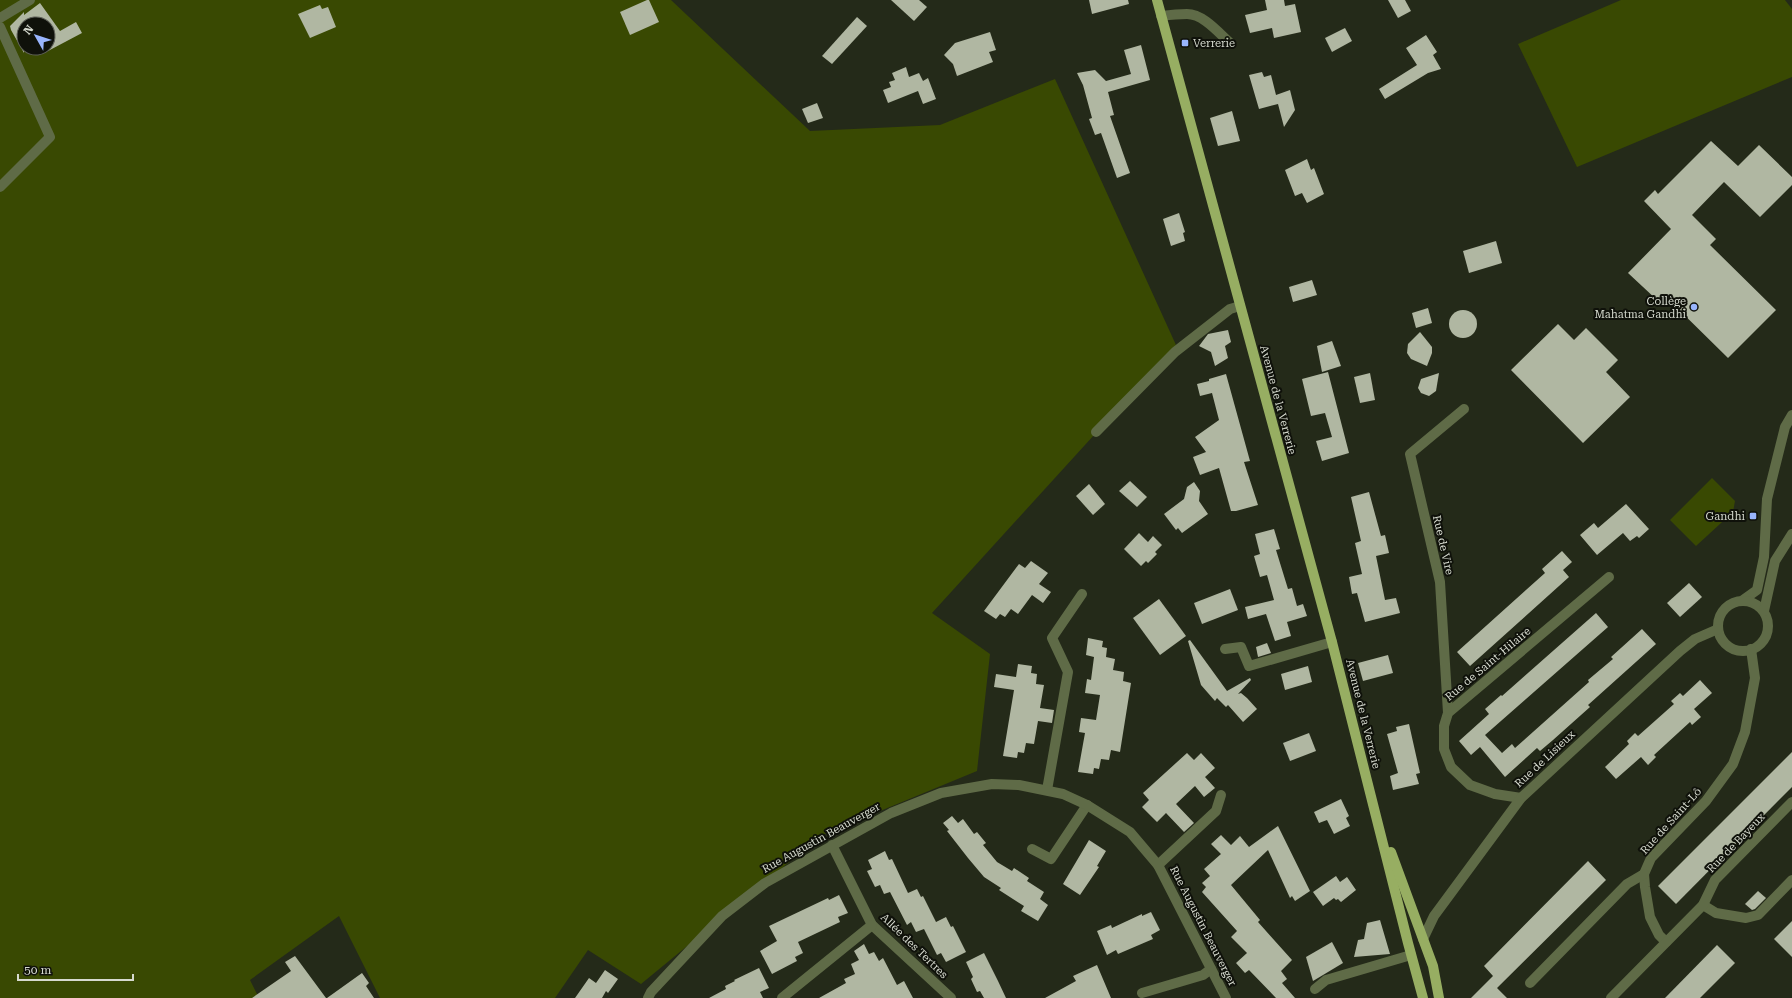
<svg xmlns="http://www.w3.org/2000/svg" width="1792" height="998" viewBox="0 0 1792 998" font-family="'Roboto Serif',serif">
  <rect width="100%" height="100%" fill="#242a19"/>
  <!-- green -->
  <g fill="#394902" fill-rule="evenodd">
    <path d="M 0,0 L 671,0 L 810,131 L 940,125 L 1055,79 L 1176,345 L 932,613 L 990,654 L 977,771 L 822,835 L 641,984 L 588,950 L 555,998 L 380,998 L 339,916 L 250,980 L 259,998 L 0,998 ZM 24,24 L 48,24 L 48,48 L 24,48 Z"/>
    <path d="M 1621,0 L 1785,0 L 1792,9 L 1792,77 L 1577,167 L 1518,44 Z"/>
    <path d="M 1712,478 L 1735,501 L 1733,512 L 1696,546 L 1670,520 Z"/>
  </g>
  <!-- building -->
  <g fill="#b0b7a2">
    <path d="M 647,0 L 649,0 L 659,22 L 630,35 L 620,12 Z"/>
    <path d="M 891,0 L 919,0 L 927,7 L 914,21 Z"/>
    <path d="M 1089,0 L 1128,0 L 1129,4 L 1092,14 Z"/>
    <path d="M 1265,0 L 1284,0 L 1285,6 L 1295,4 L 1301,32 L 1274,38 L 1272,28 L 1250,33 L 1245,15 L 1267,10 Z"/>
    <path d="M 1388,0 L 1405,0 L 1411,11 L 1398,18 Z"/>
    <path d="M 40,3 L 60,31 L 76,22 L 82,33 L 48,51 L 48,24 L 24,24 L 24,53 L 11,30 L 10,26 L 24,12 L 24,15 Z"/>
    <path d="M 320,5 L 322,9 L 328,7 L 336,27 L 310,38 L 298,14 Z"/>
    <path d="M 857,17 L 867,26 L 832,64 L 822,56 Z"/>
    <path d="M 1345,28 L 1352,41 L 1332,52 L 1325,38 Z"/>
    <path d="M 990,32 L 996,50 L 989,52 L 993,62 L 957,76 L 953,64 L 944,55 L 955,43 Z"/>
    <path d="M 1426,35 L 1437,52 L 1433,55 L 1441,69 L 1428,73 L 1385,99 L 1379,89 L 1417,65 L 1406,48 Z"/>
    <path d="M 1141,45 L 1150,80 L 1108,92 L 1114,115 L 1110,116 L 1130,173 L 1117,178 L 1101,133 L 1095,135 L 1089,119 L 1092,118 L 1083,85 L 1077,73 L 1095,70 L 1106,81 L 1131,74 L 1124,50 Z"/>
    <path d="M 906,67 L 909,77 L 919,73 L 923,81 L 928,78 L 936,99 L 923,104 L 918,91 L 888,103 L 883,90 L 891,87 L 889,82 L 895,80 L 892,73 Z"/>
    <path d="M 1262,72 L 1264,77 L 1271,75 L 1276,95 L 1290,90 L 1295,110 L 1284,127 L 1278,104 L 1259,109 L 1249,75 Z"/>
    <path d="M 817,103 L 823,118 L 808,123 L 802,109 Z"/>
    <path d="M 1232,111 L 1240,141 L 1218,146 L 1210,118 Z"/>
    <path d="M 1711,141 L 1738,166 L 1759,145 L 1792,177 L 1792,185 L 1760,217 L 1724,182 L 1692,215 L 1716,239 L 1710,245 L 1776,310 L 1728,358 L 1663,294 L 1657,300 L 1628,273 L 1671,229 L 1644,201 L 1655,190 L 1658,194 Z"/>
    <path d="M 1307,159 L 1311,170 L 1314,168 L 1324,194 L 1307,203 L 1302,193 L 1295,196 L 1285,170 Z"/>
    <path d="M 1179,213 L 1185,232 L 1183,233 L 1185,241 L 1171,246 L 1163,219 Z"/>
    <path d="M 1496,241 L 1502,263 L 1469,273 L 1463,251 Z"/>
    <path d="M 1312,280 L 1317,295 L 1293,302 L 1289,287 Z"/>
    <path d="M 1428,308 L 1432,323 L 1416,328 L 1412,313 Z"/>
    <circle cx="1463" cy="324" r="14"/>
    <path d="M 1558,324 L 1574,340 L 1586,328 L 1618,360 L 1606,372 L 1630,397 L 1583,443 L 1511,370 Z"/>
    <path d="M 1228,330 L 1231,342 L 1225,346 L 1228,358 L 1215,366 L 1211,352 L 1199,346 L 1208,334 Z"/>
    <path d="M 1420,332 L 1432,347 L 1432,353 L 1427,366 L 1411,359 L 1407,353 L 1408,344 Z"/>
    <path d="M 1332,341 L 1341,366 L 1322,372 L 1317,346 Z"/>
    <path d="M 1328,372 L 1349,453 L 1322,461 L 1316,441 L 1332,437 L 1325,413 L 1311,416 L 1302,379 Z"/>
    <path d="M 1370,373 L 1375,400 L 1360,403 L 1354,377 Z"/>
    <path d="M 1439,373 L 1436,391 L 1429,396 L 1421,393 L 1418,388 L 1421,379 Z"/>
    <path d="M 1226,374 L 1250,461 L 1244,462 L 1258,505 L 1236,511 L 1231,511 L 1219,468 L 1200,475 L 1193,457 L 1206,452 L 1195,437 L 1219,420 L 1212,393 L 1200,396 L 1197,384 L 1209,381 L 1209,379 Z"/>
    <path d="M 1130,481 L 1147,497 L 1137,507 L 1119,491 Z"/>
    <path d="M 1194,482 L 1200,491 L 1199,501 L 1208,514 L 1182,533 L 1178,528 L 1176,530 L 1164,514 L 1184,499 L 1187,487 Z"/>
    <path d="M 1089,484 L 1105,504 L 1093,515 L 1076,496 Z"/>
    <path d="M 1369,492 L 1381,536 L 1385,535 L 1389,553 L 1376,556 L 1385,600 L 1396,598 L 1400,613 L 1365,622 L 1357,593 L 1352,594 L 1349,577 L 1362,574 L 1355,543 L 1361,541 L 1351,497 Z"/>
    <path d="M 1626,504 L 1649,529 L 1639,538 L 1637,536 L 1630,541 L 1623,533 L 1597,555 L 1580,535 L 1594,523 L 1598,528 Z"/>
    <path d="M 1274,529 L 1280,549 L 1276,550 L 1288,589 L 1292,588 L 1297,606 L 1303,604 L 1307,616 L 1287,622 L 1291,636 L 1275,641 L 1266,614 L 1248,619 L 1245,607 L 1274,600 L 1267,575 L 1260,577 L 1254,556 L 1260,554 L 1255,534 Z"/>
    <path d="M 1139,533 L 1148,542 L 1153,536 L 1162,545 L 1155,552 L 1157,554 L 1148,563 L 1146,561 L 1141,566 L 1124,549 Z"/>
    <path d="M 1562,551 L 1572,562 L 1563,570 L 1569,577 L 1470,666 L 1457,652 L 1545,573 L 1542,569 Z"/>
    <path d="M 1031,561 L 1048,573 L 1039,584 L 1051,592 L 1043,603 L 1032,595 L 1018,614 L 1011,609 L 1005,617 L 1000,614 L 996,619 L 984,611 L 1019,564 L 1025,568 Z"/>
    <path d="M 1689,583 L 1702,597 L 1680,617 L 1667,603 Z"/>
    <path d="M 1230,589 L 1238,610 L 1202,624 L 1194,603 Z"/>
    <path d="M 1159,599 L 1186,636 L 1160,655 L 1133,618 Z"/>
    <path d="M 1596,613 L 1608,627 L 1485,735 L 1502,753 L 1512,744 L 1515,748 L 1589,682 L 1588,680 L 1613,659 L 1611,657 L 1642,629 L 1656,644 L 1588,705 L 1590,707 L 1553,740 L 1540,751 L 1537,748 L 1505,777 L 1480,747 L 1471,755 L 1459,741 L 1489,714 L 1485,709 L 1501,695 L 1502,696 Z"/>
    <path d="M 1088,638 L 1103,641 L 1102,647 L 1107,648 L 1106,657 L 1115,659 L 1113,670 L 1124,672 L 1123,681 L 1131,683 L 1120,752 L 1111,750 L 1109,760 L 1101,759 L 1099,769 L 1094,768 L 1093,774 L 1078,772 L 1085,733 L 1079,732 L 1081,718 L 1096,720 L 1100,695 L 1085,693 L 1087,679 L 1091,680 L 1094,657 L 1086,655 Z"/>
    <path d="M 1190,640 L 1227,691 L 1250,678 L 1251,680 L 1238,694 L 1241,693 L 1247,698 L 1257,709 L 1243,722 L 1228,705 L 1226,707 L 1217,698 L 1215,701 L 1201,685 L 1188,641 Z"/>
    <path d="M 1267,643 L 1271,653 L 1258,657 L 1256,647 Z"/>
    <path d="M 1388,655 L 1393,673 L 1363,681 L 1358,663 Z"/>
    <path d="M 1018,664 L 1032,666 L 1031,673 L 1037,674 L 1036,684 L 1044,685 L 1040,708 L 1054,710 L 1052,723 L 1038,721 L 1034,744 L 1026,743 L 1024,753 L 1018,752 L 1017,758 L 1003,756 L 1014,690 L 994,687 L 996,674 L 1016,677 Z"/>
    <path d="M 1308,666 L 1312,682 L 1285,690 L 1281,674 Z"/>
    <path d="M 1700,680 L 1712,693 L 1694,709 L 1701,717 L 1692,725 L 1690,722 L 1654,755 L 1656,757 L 1648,765 L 1641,757 L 1616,779 L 1605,767 L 1629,744 L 1627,741 L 1635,733 L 1638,736 L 1674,704 L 1671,701 L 1680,693 L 1683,696 Z"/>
    <path d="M 1409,724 L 1420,773 L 1416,774 L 1419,784 L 1393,790 L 1390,776 L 1398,773 L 1387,734 L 1397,731 L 1396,727 Z"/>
    <path d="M 1309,733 L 1316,751 L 1290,761 L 1283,743 Z"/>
    <path d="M 1792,752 L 1792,787 L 1676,904 L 1658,886 Z"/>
    <path d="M 1187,753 L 1194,760 L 1201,753 L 1215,768 L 1205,777 L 1215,788 L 1204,797 L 1195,786 L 1176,804 L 1194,823 L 1184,832 L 1166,813 L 1157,822 L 1142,807 L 1149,800 L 1143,793 Z"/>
    <path d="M 1341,799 L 1349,816 L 1346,818 L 1350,826 L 1334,834 L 1327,820 L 1319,823 L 1314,812 Z"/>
    <path d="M 952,816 L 958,823 L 963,819 L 974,834 L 977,832 L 986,843 L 983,845 L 997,862 L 1012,871 L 1014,868 L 1029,878 L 1027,881 L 1044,892 L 1040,899 L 1048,905 L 1038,921 L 1021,911 L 1024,906 L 999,890 L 1001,888 L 984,877 L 968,858 L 947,831 L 949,830 L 943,823 Z"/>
    <path d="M 1278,826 L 1310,891 L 1295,901 L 1292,896 L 1290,898 L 1268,850 L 1231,885 L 1260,920 L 1258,922 L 1292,960 L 1281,971 L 1287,979 L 1282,983 L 1295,998 L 1276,998 L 1249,970 L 1245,973 L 1236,963 L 1247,953 L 1231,937 L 1237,931 L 1202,892 L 1206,887 L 1202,883 L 1210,876 L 1204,869 L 1221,854 L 1211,844 L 1221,835 L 1231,845 L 1240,836 L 1249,847 Z"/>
    <path d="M 1089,840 L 1106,851 L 1097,866 L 1099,867 L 1080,895 L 1063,884 Z"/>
    <path d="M 885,851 L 889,860 L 892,859 L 908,893 L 917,889 L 921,897 L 923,896 L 936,922 L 946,917 L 951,927 L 953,926 L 966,952 L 946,962 L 941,953 L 937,955 L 924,929 L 916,932 L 911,922 L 907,925 L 890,892 L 884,894 L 880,885 L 875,887 L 867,871 L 872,869 L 868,860 Z"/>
    <path d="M 1588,861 L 1606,880 L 1497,988 L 1507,998 L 1471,998 L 1493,976 L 1484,966 Z"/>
    <path d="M 1336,876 L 1340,882 L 1347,877 L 1356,890 L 1341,902 L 1338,899 L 1336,900 L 1334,898 L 1323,906 L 1313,892 Z"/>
    <path d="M 1758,891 L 1766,898 L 1755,909 L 1752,910 L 1745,904 Z"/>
    <path d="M 839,895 L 848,913 L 838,917 L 840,922 L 798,942 L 803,953 L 795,957 L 797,961 L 772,974 L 760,951 L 777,941 L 769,926 L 828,898 L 829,900 Z"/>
    <path d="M 1151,912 L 1160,930 L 1151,935 L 1153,939 L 1118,954 L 1116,950 L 1107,955 L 1097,931 L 1111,925 L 1112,928 L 1142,914 L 1142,916 Z"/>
    <path d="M 1380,920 L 1390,954 L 1354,957 L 1358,940 L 1364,939 L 1367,923 Z"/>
    <path d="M 1792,921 L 1792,957 L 1774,939 Z"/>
    <path d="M 1332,942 L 1343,963 L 1313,981 L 1306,957 Z"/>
    <path d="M 864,944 L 869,954 L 874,952 L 879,961 L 883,958 L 897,985 L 904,981 L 913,998 L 819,998 L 846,983 L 844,979 L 855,974 L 851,964 L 859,960 L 854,951 Z"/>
    <path d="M 1717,945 L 1735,963 L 1700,998 L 1665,998 Z"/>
    <path d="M 984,953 L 998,981 L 1006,998 L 984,998 L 980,991 L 977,992 L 971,979 L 973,977 L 966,962 Z"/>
    <path d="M 295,956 L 326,998 L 252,998 L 291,971 L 285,962 Z"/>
    <path d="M 1097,965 L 1111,998 L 1045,998 L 1076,981 L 1073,976 Z"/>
    <path d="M 759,968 L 769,988 L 760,992 L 763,998 L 709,998 L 726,989 L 725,986 L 735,981 L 734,980 Z"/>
    <path d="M 605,970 L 618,979 L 608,993 L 606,991 L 602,998 L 575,998 L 589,978 L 596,983 Z"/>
    <path d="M 362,973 L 369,983 L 366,986 L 374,998 L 327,998 Z"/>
  </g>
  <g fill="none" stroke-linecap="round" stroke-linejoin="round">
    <!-- minor -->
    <g stroke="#5f6b47" stroke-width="10">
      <path d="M 1161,16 C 1169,15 1178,14 1187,14 C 1203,14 1218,32 1229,42"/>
      <path d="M 0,18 L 30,0"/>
      <path d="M 0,27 L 50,137 L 0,187"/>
      <path d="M 1096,432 L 1175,352 L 1230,309 L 1240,306"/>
      <path d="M 1743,600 L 1757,590 L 1764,557 L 1767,499 L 1785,427 L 1792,415"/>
      <circle cx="1743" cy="626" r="25"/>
      <path d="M 1764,611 L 1775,561 L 1792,534"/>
      <path d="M 1225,649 L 1241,647 L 1249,666 L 1332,642"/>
      <path d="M 1448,713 L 1440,582 L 1410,454 L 1464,409"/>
      <path d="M 1047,790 L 1068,672 L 1052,638 L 1082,594"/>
      <path d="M 1521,798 L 1495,794 L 1470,785 L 1451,767 L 1444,749 L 1444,726 L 1448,713 L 1609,577"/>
      <path d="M 832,845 L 872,925 L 951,998"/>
      <path d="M 1032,849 L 1051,859 L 1087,805"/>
      <path d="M 1158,865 L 1216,811 L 1221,795"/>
      <path d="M 1703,905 L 1716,913 L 1746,918 L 1758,915 L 1792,880"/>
      <path d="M 1423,939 L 1434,916 L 1521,798 L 1680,651 L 1695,639 L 1718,629"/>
      <path d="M 1666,942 L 1659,935 L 1650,917 L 1645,887 L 1644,874 L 1651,858 L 1706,801 L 1733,764 L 1745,732 L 1755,678 L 1751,649"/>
      <path d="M 1530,983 L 1627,884 L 1644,874"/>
      <path d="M 1315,989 L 1326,980 L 1411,955"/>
      <path d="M 1142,993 L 1203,975 L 1211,969"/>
      <path d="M 648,998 L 651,992 L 722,916 L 765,883 L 891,813 L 941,793 L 992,784 L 1019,785 L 1063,794 L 1087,805 L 1130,832 L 1158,865 L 1226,998"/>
      <path d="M 782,998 L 872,925"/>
      <path d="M 1611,998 L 1703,905 L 1715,880 L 1792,802"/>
    </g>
    <!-- major -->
    <g stroke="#97ae62" stroke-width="10">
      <path d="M 1157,0 L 1332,642 L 1408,943 L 1423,998"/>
      <path d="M 1391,852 L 1433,966 L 1439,998"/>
    </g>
  </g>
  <!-- markers -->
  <g fill="#99b5fd" stroke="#0f110a" stroke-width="1.5">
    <rect x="1181" y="39" width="8" height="8" rx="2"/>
    <circle cx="1694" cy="307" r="4"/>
    <rect x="1749" y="512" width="8" height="8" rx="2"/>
  </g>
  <g text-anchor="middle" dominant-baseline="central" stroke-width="4" stroke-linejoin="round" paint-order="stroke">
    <!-- poi labels -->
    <g font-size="11" fill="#d6dacf" stroke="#0f110a" text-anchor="end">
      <text x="1193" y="43" text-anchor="start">Verrerie</text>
      <text x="1686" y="301">Collège<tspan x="1686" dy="13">Mahatma Gandhi</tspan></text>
      <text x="1745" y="516">Gandhi</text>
    </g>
    <!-- street labels -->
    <g font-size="11" fill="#d6dacf" stroke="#0f110a">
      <text transform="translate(1278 400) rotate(75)">Avenue de la Verrerie</text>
      <text transform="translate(1443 545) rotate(77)">Rue de Vire</text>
      <text transform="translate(1488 664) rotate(-40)">Rue de Saint-Hilaire</text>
      <text transform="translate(1363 714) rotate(76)">Avenue de la Verrerie</text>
      <text transform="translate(1545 759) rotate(-43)">Rue de Lisieux</text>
      <text transform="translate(1671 821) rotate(-48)">Rue de Saint-Lô</text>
      <text transform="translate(821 838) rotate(-29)">Rue Augustin Beauverger</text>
      <text transform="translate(1736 843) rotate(-46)">Rue de Bayeux</text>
      <text transform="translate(1203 926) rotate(63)">Rue Augustin Beauverger</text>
      <text transform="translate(914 946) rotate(44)">Allée des Tertres</text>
    </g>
  </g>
  <!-- north arrow -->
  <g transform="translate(36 36) rotate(309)"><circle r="19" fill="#0f110a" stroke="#5f6159"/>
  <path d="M0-3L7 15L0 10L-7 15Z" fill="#99b5fd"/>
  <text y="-6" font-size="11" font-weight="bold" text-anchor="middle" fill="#d6dacf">N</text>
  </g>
  <!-- scale -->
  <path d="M18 974v6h115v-6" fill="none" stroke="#d6dacf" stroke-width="2"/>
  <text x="24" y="974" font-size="12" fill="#d6dacf" stroke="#0f110a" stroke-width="3" paint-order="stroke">50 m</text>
</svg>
